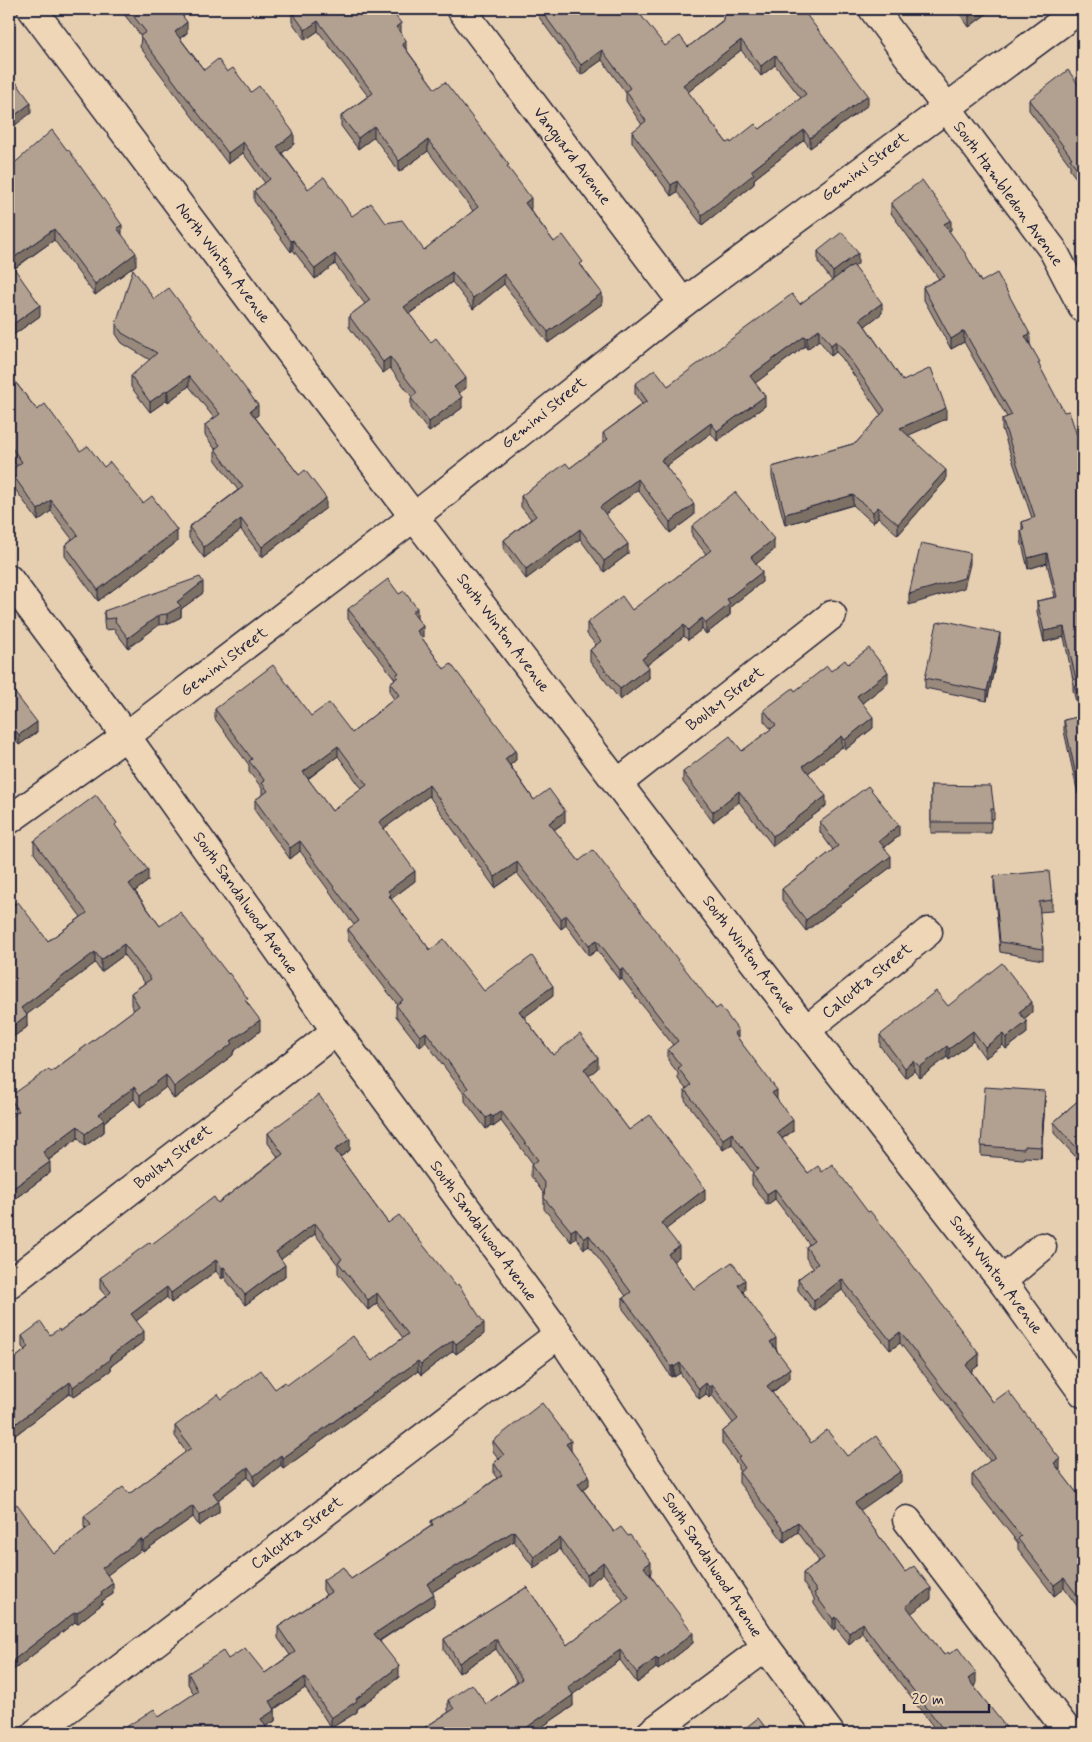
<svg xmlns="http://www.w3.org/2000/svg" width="1092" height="1742" viewBox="0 0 1092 1742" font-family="Mynerve,sans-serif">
  <rect width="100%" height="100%" fill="#e6cfb1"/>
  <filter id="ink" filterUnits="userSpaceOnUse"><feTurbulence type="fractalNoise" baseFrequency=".02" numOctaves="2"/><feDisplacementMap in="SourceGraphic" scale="10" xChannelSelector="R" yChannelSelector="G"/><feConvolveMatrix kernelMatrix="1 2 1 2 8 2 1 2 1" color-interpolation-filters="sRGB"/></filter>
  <g filter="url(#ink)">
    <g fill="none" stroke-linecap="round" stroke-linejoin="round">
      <!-- minor casing -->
      <g stroke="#22223b" stroke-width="31">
        <g id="minor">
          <path d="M 32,9 L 414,517 L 806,1030 L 1002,1281 L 1083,1393"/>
          <path d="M 461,9 L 683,303"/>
          <path d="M 873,9 L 1053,250 L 1083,308"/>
          <path d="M 9,579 L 126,736 L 336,1031 L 559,1334 L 766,1647 L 830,1733"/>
          <path d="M 618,783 L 832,615"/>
          <path d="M 9,820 L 126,736 L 414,517 L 683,303 L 1080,9"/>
          <path d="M 806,1030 L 928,932"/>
          <path d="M 1002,1281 L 1042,1247"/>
          <path d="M 9,1284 L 336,1031"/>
          <path d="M 907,1520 L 1069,1733"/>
          <path d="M 36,1733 L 559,1334"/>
          <path d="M 651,1733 L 766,1647"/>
        </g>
      </g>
      <!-- minor -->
      <use href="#minor" stroke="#eed6b6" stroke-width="28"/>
    </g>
    <!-- wall -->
    <g fill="#998a7d" stroke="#22223b" fill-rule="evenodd">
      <path d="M 120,9 L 192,9 L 183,16 L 187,33 L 180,38 L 204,70 L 227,72 L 251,92 L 294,144 L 282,153 L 308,189 L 352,216 L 386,223 L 424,250 L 473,211 L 428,151 L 399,172 L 374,137 L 358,149 L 341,126 L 341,116 L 368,96 L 318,31 L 305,40 L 292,22 L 292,15 L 288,9 L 390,9 L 401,33 L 406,49 L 435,89 L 509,169 L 530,209 L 554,242 L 583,267 L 602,304 L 548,343 L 504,284 L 473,309 L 452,282 L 409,314 L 466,388 L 459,393 L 462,408 L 429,432 L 411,408 L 411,398 L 412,397 L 390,368 L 383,373 L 349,327 L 349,316 L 365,304 L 335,264 L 315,279 L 293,250 L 291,252 L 254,201 L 254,191 L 265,183 L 243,153 L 228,164 L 140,47 L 141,36 Z"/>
      <path d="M 533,9 L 613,9 L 616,13 L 665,46 L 688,47 L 723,20 L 723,17 L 785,16 L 868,105 L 810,148 L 804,140 L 754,179 L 754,184 L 702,225 L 677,192 L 671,196 L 632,142 L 632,132 L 642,125 L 626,101 L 626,93 L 602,60 L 581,75 ZM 741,50 L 761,76 L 775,65 L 801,98 L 760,129 L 731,143 L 727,143 L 688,92 Z"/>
      <path d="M 956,9 L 993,9 L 969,27 Z"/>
      <path d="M 1083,91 L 1083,187 L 1070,170 L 1070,165 L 1029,110 L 1029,100 Z"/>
      <path d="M 9,168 L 122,235 L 136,265 L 95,295 L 54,240 L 14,269 L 40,316 L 9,338 Z"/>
      <path d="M 891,203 L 951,230 L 949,231 L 981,282 L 1030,344 L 1040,368 L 1083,454 L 1083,793 L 1078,794 L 1064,731 L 1064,720 L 1080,717 L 1073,690 L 1073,680 L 1064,637 L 1044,642 L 1037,612 L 1037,601 L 1055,597 L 1047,563 L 1028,569 L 1021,540 L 1021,530 L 1022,530 L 1022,522 L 1032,518 L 1002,429 L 1002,419 L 1007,417 L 964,342 L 951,349 L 923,298 L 923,287 L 939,279 L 891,213 Z"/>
      <path d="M 818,251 L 858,264 L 854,266 L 882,313 L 865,326 L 903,381 L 946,419 L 908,435 L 946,480 L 898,535 L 878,517 L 873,523 L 853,505 L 785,525 L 772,477 L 772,467 L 856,443 L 881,415 L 842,358 L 836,352 L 831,356 L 819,340 L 807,349 L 805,346 L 755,383 L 765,406 L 717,441 L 711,433 L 666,466 L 694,515 L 670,533 L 638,490 L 605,514 L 628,554 L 604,572 L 580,539 L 526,579 L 504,550 L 504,540 L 531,519 L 521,507 L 521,496 L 570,468 L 603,443 L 603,433 L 642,404 L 635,394 L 635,384 L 668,386 L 800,304 L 832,281 L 818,262 Z"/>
      <path d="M 154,299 L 258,415 L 255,417 L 299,475 L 326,508 L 262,557 L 241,530 L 204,558 L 189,538 L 189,527 L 238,490 L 215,459 L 215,449 L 205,435 L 205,425 L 214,418 L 189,386 L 168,402 L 167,400 L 150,412 L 131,387 L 131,376 L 150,360 L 122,343 L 116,334 L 116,324 Z"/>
      <path d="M 9,374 L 37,410 L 80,451 L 104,467 L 143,503 L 177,542 L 98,601 L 65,556 L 65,545 L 72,539 L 51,511 L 38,521 L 10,482 L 10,471 L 17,466 L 9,455 Z"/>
      <path d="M 692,526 L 774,550 L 756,564 L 762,582 L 730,607 L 730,615 L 706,634 L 702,629 L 688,640 L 684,636 L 647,665 L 649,678 L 620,700 L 590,661 L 590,650 L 596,645 L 587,634 L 587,623 L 632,610 L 670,582 L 706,554 L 692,536 Z"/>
      <path d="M 203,593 L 181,609 L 181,617 L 167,624 L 159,625 L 128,648 L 115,631 L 115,629 L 105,630 L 104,622 L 104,611 Z"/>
      <path d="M 348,609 L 417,618 L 423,637 L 422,638 L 444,669 L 516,760 L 510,765 L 534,800 L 565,822 L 554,830 L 579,861 L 738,1038 L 777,1100 L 793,1131 L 782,1139 L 808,1173 L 822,1172 L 979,1365 L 971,1371 L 993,1402 L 1059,1470 L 1083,1501 L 1083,1614 L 1064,1588 L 1054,1596 L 1018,1549 L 1018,1543 L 972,1485 L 972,1474 L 990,1461 L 900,1343 L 890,1350 L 842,1290 L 814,1311 L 798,1290 L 798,1279 L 813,1268 L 806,1258 L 806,1247 L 809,1244 L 775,1199 L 767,1205 L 752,1185 L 752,1174 L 753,1173 L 732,1144 L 723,1150 L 685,1100 L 685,1090 L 686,1089 L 678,1079 L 678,1073 L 668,1060 L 668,1049 L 673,1045 L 622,979 L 620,981 L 597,950 L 589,956 L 566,925 L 561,929 L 517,873 L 495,888 L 429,796 L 384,828 L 415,881 L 391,899 L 430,950 L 484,991 L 553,996 L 524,1017 L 553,1055 L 598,1068 L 588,1076 L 629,1130 L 705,1200 L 666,1229 L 679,1257 L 673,1261 L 694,1289 L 745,1290 L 743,1292 L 776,1348 L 790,1378 L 772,1393 L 811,1443 L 847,1456 L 901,1482 L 860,1510 L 905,1572 L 931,1599 L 911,1613 L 944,1655 L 976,1684 L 974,1686 L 1008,1733 L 938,1733 L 862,1633 L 849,1644 L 836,1628 L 833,1630 L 814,1604 L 814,1598 L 803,1583 L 803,1573 L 819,1561 L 798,1532 L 784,1542 L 739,1483 L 739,1472 L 740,1472 L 738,1469 L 738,1465 L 722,1443 L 722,1432 L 733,1423 L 712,1395 L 709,1398 L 706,1394 L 699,1399 L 680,1373 L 674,1377 L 673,1376 L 671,1377 L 647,1340 L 623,1309 L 623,1298 L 626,1296 L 589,1246 L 584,1249 L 576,1238 L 571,1242 L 544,1209 L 544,1194 L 531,1176 L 531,1165 L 533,1164 L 501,1121 L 493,1127 L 491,1125 L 486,1129 L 465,1101 L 465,1095 L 426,1042 L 420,1047 L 396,1016 L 396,1005 L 397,1004 L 348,940 L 348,929 L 354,925 L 300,851 L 290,859 L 255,811 L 255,800 L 262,795 L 262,788 L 249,772 L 249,765 L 215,719 L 215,709 L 311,716 L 352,733 L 394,699 L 390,693 L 390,683 L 395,679 L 348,619 ZM 338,756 L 362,789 L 332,811 L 308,779 Z"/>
      <path d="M 1000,643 L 987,701 L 925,688 L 925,678 Z"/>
      <path d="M 848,664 L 888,683 L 862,703 L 873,728 L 845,750 L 842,747 L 808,773 L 826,806 L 773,846 L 739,802 L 713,822 L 683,782 L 683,772 L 742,751 L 771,729 L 764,721 L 764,710 L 795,691 L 831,671 Z"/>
      <path d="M 9,690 L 37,732 L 19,745 L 16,741 L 9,747 Z"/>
      <path d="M 931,785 L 994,809 L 994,819 L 991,819 L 991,833 L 931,833 Z"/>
      <path d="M 820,822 L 899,836 L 884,848 L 891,867 L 806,931 L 782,900 L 782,889 L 833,850 L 820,832 Z"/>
      <path d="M 117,828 L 148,881 L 135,891 L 160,926 L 248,1003 L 260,1031 L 233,1052 L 233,1055 L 174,1099 L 166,1087 L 140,1107 L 134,1099 L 104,1122 L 104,1132 L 85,1146 L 78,1138 L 49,1160 L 50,1173 L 9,1203 L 9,1118 L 14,1115 L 9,1109 L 9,1097 L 51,1072 L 134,1010 L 131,1005 L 131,993 L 145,983 L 124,955 L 101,972 L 95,963 L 26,1015 L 27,1027 L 9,1040 L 9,897 L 48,941 L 81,917 L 34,853 L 34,841 Z"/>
      <path d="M 994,876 L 1052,900 L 1052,911 L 1039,912 L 1043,949 L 1043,960 L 1000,952 L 994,887 Z"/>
      <path d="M 948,1006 L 1032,1012 L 1024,1019 L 1027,1033 L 1006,1049 L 1003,1045 L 985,1058 L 973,1041 L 949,1060 L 947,1057 L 920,1078 L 914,1071 L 905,1078 L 880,1046 L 880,1035 Z"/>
      <path d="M 1083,1096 L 1083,1165 L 1054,1133 L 1054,1122 Z"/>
      <path d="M 1045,1102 L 1041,1158 L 1024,1157 L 1024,1159 L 981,1156 L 981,1146 Z"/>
      <path d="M 268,1133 L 350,1150 L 340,1157 L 353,1175 L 388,1223 L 484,1334 L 456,1354 L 453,1351 L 421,1375 L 418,1371 L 283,1469 L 281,1465 L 254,1486 L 248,1477 L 218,1500 L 219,1512 L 199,1526 L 193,1517 L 143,1552 L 141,1550 L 107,1575 L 113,1594 L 102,1601 L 102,1604 L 77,1624 L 75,1622 L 11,1672 L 9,1670 L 9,1510 L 54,1554 L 86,1529 L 84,1527 L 84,1516 L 129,1494 L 186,1452 L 175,1436 L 175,1426 L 222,1399 L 275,1389 L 287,1385 L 372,1361 L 403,1338 L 377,1303 L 368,1310 L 338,1273 L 338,1265 L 315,1234 L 281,1259 L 285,1276 L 245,1305 L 224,1277 L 222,1279 L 216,1271 L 171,1303 L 167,1297 L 136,1321 L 144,1341 L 111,1366 L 111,1370 L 73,1397 L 70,1393 L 9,1440 L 9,1363 L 25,1350 L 22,1347 L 22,1336 L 50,1335 L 60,1331 L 106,1296 L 100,1289 L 100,1278 L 152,1244 L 218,1203 L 278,1157 L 268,1143 Z"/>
      <path d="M 493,1441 L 571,1450 L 589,1485 L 583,1490 L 614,1532 L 651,1573 L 650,1574 L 693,1643 L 658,1670 L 656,1668 L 637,1683 L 620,1660 L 572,1695 L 573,1706 L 533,1733 L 416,1733 L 449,1712 L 448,1710 L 448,1700 L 486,1704 L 517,1682 L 496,1649 L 459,1673 L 444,1650 L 444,1639 L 527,1587 L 567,1645 L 624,1601 L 603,1573 L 587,1586 L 560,1549 L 534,1568 L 514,1541 L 432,1592 L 434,1605 L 380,1641 L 399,1677 L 357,1709 L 357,1712 L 331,1728 L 305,1688 L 275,1709 L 275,1721 L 266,1726 L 159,1717 L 194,1694 L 188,1684 L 188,1673 L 228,1659 L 265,1673 L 290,1655 L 278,1638 L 278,1627 L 326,1595 L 323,1590 L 323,1580 L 351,1579 L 431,1526 L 431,1521 L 463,1503 L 497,1478 L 494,1474 L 494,1463 L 499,1459 L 493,1451 Z"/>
    </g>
    <!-- shaded-wall -->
    <g fill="#7d7166" stroke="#22223b">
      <path d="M 179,9 L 192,9 L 178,20 L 178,10 Z"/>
      <path d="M 979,9 L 993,9 L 969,27 L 969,16 Z"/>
      <path d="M 318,21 L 318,31 L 305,40 L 305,30 Z"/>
      <path d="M 187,22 L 187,33 L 175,42 L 175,32 Z"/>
      <path d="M 401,23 L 401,34 L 396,27 Z"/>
      <path d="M 406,40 L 406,51 L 402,44 Z"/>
      <path d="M 741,40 L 741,50 L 683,96 L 683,85 Z"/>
      <path d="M 602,50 L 602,60 L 581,75 L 581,65 Z"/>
      <path d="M 775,55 L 775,65 L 761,76 L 761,66 Z"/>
      <path d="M 868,95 L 868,105 L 810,148 L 810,138 Z"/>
      <path d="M 31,103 L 31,113 L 9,130 L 9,120 Z"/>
      <path d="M 374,126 L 374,137 L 358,149 L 358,138 Z"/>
      <path d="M 804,130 L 804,140 L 754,179 L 754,184 L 702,225 L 702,215 L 751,171 Z"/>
      <path d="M 294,133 L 294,144 L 277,157 L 277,147 Z"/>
      <path d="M 428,140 L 428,151 L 399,172 L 399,161 Z"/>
      <path d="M 243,142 L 243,153 L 228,164 L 228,153 Z"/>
      <path d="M 677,181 L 677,192 L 671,196 L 671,185 Z"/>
      <path d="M 531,198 L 531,209 L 525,213 L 525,203 Z"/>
      <path d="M 951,220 L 951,230 L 944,235 L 944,224 Z"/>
      <path d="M 122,225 L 122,236 L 117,228 Z"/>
      <path d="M 54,229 L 54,240 L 9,272 L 9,261 Z"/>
      <path d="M 293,240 L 293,250 L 291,252 L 291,241 Z"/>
      <path d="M 136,253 L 136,265 L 95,295 L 95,284 Z"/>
      <path d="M 858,253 L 858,264 L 833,282 L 833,272 Z"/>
      <path d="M 335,254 L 335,264 L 315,279 L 315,269 Z"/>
      <path d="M 452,272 L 452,282 L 404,317 L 404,307 Z"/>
      <path d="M 504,274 L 504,284 L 473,309 L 473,298 Z"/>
      <path d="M 602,293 L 602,304 L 548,343 L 548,332 Z"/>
      <path d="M 882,303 L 882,313 L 860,330 L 860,319 Z"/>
      <path d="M 40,305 L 40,316 L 9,338 L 9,327 Z"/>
      <path d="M 819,329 L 819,340 L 807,349 L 807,338 Z"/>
      <path d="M 964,331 L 964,342 L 951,349 L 951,339 Z"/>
      <path d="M 1030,334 L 1030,344 L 1025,336 Z"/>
      <path d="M 805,336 L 805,346 L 750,387 L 750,376 Z"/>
      <path d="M 836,341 L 836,352 L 831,356 L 831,345 Z"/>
      <path d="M 390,357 L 390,368 L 383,373 L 383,362 Z"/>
      <path d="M 189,376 L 189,386 L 168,402 L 168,391 Z"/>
      <path d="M 466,378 L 466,388 L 454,397 L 454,387 Z"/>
      <path d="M 167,390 L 167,400 L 150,412 L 150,402 Z"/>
      <path d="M 765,396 L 765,406 L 717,441 L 717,431 Z"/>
      <path d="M 462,397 L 462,408 L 429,432 L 429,422 Z"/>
      <path d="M 258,405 L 258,415 L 250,421 L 250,411 Z"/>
      <path d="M 946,408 L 946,419 L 900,439 L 900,428 Z"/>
      <path d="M 711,423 L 711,433 L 661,470 L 661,460 Z"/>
      <path d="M 946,470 L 946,480 L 898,535 L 898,524 Z"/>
      <path d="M 638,479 L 638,490 L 600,518 L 600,507 Z"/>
      <path d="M 853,495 L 853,505 L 785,525 L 785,514 Z"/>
      <path d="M 326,498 L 326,508 L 262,557 L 262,547 Z"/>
      <path d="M 51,500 L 51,511 L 38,521 L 38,510 Z"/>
      <path d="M 694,504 L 694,515 L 670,533 L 670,522 Z"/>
      <path d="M 878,507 L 878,517 L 873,523 L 873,512 Z"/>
      <path d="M 241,519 L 241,530 L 204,558 L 204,547 Z"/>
      <path d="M 580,529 L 580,539 L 526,579 L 526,569 Z"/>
      <path d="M 177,530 L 177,542 L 98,601 L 98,590 Z"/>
      <path d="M 774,539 L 774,550 L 751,568 L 751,557 Z"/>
      <path d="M 628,544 L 628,554 L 604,572 L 604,561 Z"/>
      <path d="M 970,553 L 970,564 L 964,588 L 909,605 L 909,594 Z"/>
      <path d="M 1047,553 L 1047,563 L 1028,569 L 1028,558 Z"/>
      <path d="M 762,572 L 762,582 L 730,607 L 730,615 L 706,634 L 706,623 L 727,599 Z"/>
      <path d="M 203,582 L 203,593 L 181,609 L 181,617 L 167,624 L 167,614 L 177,602 Z"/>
      <path d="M 417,608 L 417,619 L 412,612 Z"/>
      <path d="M 159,615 L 159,625 L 128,648 L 128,638 Z"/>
      <path d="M 702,618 L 702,629 L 688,640 L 688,630 Z"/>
      <path d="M 684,625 L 684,636 L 642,669 L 642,659 Z"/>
      <path d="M 423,626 L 423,637 L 417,641 L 417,631 Z"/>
      <path d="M 1064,627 L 1064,637 L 1044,642 L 1044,631 Z"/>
      <path d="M 1000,633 L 1000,643 L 987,701 L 987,691 Z"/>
      <path d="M 649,667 L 649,678 L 620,700 L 620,689 Z"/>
      <path d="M 888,672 L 888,683 L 857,707 L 857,696 Z"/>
      <path d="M 873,717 L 873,728 L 845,750 L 845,740 Z"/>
      <path d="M 37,722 L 37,732 L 19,745 L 19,735 Z"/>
      <path d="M 16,731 L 16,741 L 9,747 L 9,736 Z"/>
      <path d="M 842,736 L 842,747 L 803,777 L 803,766 Z"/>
      <path d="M 338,746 L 338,756 L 303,782 L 303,772 Z"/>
      <path d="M 516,750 L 516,760 L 505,769 L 505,759 Z"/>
      <path d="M 1083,783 L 1083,793 L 1078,794 L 1078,784 Z"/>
      <path d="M 429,785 L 429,796 L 379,832 L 379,822 Z"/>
      <path d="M 739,791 L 739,802 L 713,822 L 713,812 Z"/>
      <path d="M 826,796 L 826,806 L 773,846 L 773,836 Z"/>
      <path d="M 565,811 L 565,822 L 549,833 L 549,823 Z"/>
      <path d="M 899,825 L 899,836 L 879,851 L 879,841 Z"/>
      <path d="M 300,841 L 300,851 L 290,859 L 290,848 Z"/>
      <path d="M 891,856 L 891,867 L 806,931 L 806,920 Z"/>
      <path d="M 517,862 L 517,873 L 495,888 L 495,877 Z"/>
      <path d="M 148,870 L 148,881 L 129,896 L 129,884 Z"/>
      <path d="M 415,871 L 415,881 L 391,899 L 388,891 Z"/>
      <path d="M 566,915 L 566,925 L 561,929 L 561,919 Z"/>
      <path d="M 597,940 L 597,950 L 589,956 L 589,945 Z"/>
      <path d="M 124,944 L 124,955 L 101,972 L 101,960 Z"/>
      <path d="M 95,952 L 95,963 L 21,1019 L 21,1008 Z"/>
      <path d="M 622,968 L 622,979 L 620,981 L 620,970 Z"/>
      <path d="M 553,986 L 553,996 L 519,1021 L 519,1011 Z"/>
      <path d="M 1032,1002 L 1032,1012 L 1019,1023 L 1019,1012 Z"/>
      <path d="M 27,1015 L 27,1027 L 9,1040 L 9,1029 Z"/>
      <path d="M 260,1020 L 260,1031 L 233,1052 L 233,1055 L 174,1099 L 174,1087 L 231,1041 Z"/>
      <path d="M 1027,1022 L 1027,1033 L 1006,1049 L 1006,1038 Z"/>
      <path d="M 738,1030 L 738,1040 L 734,1033 Z"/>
      <path d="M 973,1031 L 973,1041 L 949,1060 L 949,1049 Z"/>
      <path d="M 426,1032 L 426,1042 L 420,1047 L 420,1036 Z"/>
      <path d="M 1003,1034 L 1003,1045 L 985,1058 L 985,1047 Z"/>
      <path d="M 947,1046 L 947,1057 L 920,1078 L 920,1067 Z"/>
      <path d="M 598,1058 L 598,1068 L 584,1080 L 584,1069 Z"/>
      <path d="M 914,1061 L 914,1071 L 905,1078 L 905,1068 Z"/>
      <path d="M 166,1075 L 166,1087 L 140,1107 L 140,1095 Z"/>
      <path d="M 134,1087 L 134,1099 L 104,1122 L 104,1132 L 85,1146 L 85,1134 L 99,1114 Z"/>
      <path d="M 777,1090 L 777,1101 L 772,1093 Z"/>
      <path d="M 1045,1091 L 1045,1102 L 1041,1158 L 1041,1147 Z"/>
      <path d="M 501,1111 L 501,1121 L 493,1127 L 493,1117 Z"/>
      <path d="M 491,1115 L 491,1125 L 486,1129 L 486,1118 Z"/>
      <path d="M 793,1120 L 793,1131 L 777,1142 L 777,1132 Z"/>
      <path d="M 78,1126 L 78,1138 L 43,1164 L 43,1152 Z"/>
      <path d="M 732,1133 L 732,1144 L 723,1150 L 723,1139 Z"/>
      <path d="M 350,1139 L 350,1150 L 335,1161 L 335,1150 Z"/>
      <path d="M 50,1162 L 50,1173 L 9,1203 L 9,1191 Z"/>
      <path d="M 705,1189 L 705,1200 L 661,1233 L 661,1223 Z"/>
      <path d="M 775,1189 L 775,1199 L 767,1205 L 767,1194 Z"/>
      <path d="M 315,1223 L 315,1234 L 276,1263 L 276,1252 Z"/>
      <path d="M 576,1228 L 576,1238 L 571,1242 L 571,1231 Z"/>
      <path d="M 589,1235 L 589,1246 L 584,1249 L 584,1239 Z"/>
      <path d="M 679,1246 L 679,1257 L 668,1265 L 668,1254 Z"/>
      <path d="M 216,1260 L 216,1271 L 171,1303 L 171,1293 Z"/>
      <path d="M 285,1265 L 285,1276 L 245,1305 L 245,1295 Z"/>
      <path d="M 224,1267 L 224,1277 L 222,1279 L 222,1268 Z"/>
      <path d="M 842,1279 L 842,1290 L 814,1311 L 814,1301 Z"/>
      <path d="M 745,1280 L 745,1290 L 738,1296 L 738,1285 Z"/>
      <path d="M 167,1287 L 167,1297 L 131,1325 L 131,1314 Z"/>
      <path d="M 377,1293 L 377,1303 L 368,1310 L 368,1300 Z"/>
      <path d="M 484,1323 L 484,1334 L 456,1354 L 456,1344 Z"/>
      <path d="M 144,1331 L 144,1341 L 111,1366 L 111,1370 L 73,1397 L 73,1387 L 109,1357 Z"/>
      <path d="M 900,1332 L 900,1343 L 890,1350 L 890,1340 Z"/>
      <path d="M 776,1338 L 776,1348 L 770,1352 L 770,1342 Z"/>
      <path d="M 453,1340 L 453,1351 L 421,1375 L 421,1364 Z"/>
      <path d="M 979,1354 L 979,1365 L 966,1375 L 966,1365 Z"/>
      <path d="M 418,1361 L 418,1371 L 283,1469 L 283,1458 Z"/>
      <path d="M 680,1363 L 680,1373 L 674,1377 L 674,1367 Z"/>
      <path d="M 673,1365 L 673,1376 L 671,1377 L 671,1367 Z"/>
      <path d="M 790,1368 L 790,1378 L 767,1396 L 767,1386 Z"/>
      <path d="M 70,1382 L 70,1393 L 9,1440 L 9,1429 Z"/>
      <path d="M 706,1383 L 706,1394 L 699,1399 L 699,1389 Z"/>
      <path d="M 712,1385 L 712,1395 L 709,1398 L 709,1387 Z"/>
      <path d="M 571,1441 L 571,1451 L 566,1444 Z"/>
      <path d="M 281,1455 L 281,1465 L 254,1486 L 254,1476 Z"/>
      <path d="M 1060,1459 L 1060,1470 L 1054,1463 Z"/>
      <path d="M 248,1467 L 248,1477 L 213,1504 L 213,1493 Z"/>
      <path d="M 901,1471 L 901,1482 L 855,1514 L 855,1503 Z"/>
      <path d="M 589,1475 L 589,1485 L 578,1494 L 578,1484 Z"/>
      <path d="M 219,1501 L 219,1512 L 199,1526 L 199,1516 Z"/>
      <path d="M 193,1506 L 193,1517 L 143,1552 L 143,1542 Z"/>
      <path d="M 798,1522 L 798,1532 L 784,1542 L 784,1531 Z"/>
      <path d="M 514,1531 L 514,1541 L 427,1595 L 427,1584 Z"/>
      <path d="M 560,1538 L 560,1549 L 534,1568 L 534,1557 Z"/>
      <path d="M 141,1539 L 141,1550 L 102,1579 L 102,1568 Z"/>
      <path d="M 603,1562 L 603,1573 L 587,1586 L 587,1575 Z"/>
      <path d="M 651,1562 L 651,1573 L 644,1578 L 644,1567 Z"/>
      <path d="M 1064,1578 L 1064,1588 L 1054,1596 L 1054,1585 Z"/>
      <path d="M 113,1583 L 113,1594 L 102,1601 L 102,1604 L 77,1624 L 77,1613 L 101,1592 Z"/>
      <path d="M 931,1588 L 931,1599 L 906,1617 L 906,1606 Z"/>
      <path d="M 434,1594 L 434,1605 L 374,1644 L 374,1634 Z"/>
      <path d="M 75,1612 L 75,1622 L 11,1672 L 11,1662 Z"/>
      <path d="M 836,1617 L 836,1628 L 833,1630 L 833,1619 Z"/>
      <path d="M 862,1623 L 862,1633 L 849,1644 L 849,1633 Z"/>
      <path d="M 693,1633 L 693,1643 L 658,1670 L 658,1660 Z"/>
      <path d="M 496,1639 L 496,1649 L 459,1673 L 459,1663 Z"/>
      <path d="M 620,1650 L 620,1660 L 568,1698 L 568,1687 Z"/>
      <path d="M 656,1658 L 656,1668 L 637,1683 L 637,1673 Z"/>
      <path d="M 399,1666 L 399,1677 L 357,1709 L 357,1712 L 331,1728 L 331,1718 Z"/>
      <path d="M 976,1673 L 976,1684 L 968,1690 L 968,1679 Z"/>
      <path d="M 305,1677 L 305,1688 L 270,1712 L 270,1701 Z"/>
      <path d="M 573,1695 L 573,1706 L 533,1733 L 523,1733 L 523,1730 Z"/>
      <path d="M 275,1710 L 275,1721 L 261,1729 L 261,1719 Z"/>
    </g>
    <!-- building -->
    <g fill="#b2a191" stroke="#22223b" fill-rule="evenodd">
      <path d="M 128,9 L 179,9 L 178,10 L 187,22 L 175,32 L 204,70 L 218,59 L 227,72 L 233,68 L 251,92 L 259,86 L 294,133 L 277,147 L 308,189 L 324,177 L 352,216 L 371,203 L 386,223 L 402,220 L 424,250 L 478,207 L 428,140 L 399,161 L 374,126 L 358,138 L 341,116 L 373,93 L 318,21 L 305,30 L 292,12 L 296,9 L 390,9 L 401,23 L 396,27 L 406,40 L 402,44 L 435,89 L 445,82 L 509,165 L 507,166 L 531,198 L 525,203 L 554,242 L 563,235 L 583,262 L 580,264 L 602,293 L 548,332 L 504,274 L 473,298 L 452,272 L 404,307 L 431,342 L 436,338 L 466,378 L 454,387 L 462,397 L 429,422 L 411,398 L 417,393 L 390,357 L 383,362 L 349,316 L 370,300 L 335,254 L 315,269 L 293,240 L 291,241 L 254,191 L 270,179 L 243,142 L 228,153 L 140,36 L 146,32 Z"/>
      <path d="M 540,9 L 613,9 L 616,13 L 621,9 L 636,9 L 665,46 L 680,36 L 688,47 L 725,19 L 723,17 L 734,9 L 779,9 L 785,16 L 795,9 L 802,9 L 868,95 L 810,138 L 804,130 L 751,171 L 754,174 L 702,215 L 677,181 L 671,185 L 632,132 L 646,121 L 626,91 L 630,88 L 602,50 L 581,65 ZM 741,40 L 761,66 L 775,55 L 806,94 L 760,129 L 755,124 L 731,143 L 730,141 L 727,143 L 683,85 Z"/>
      <path d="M 964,9 L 979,9 L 969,16 Z"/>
      <path d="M 1068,70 L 1083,91 L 1083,176 L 1070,159 L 1072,158 L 1029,100 Z"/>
      <path d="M 16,82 L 31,103 L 9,120 L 9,84 L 10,86 Z"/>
      <path d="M 52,130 L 67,150 L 68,149 L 122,225 L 117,228 L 136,253 L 95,284 L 54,229 L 9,261 L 40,305 L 9,327 L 9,168 Z"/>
      <path d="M 922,180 L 951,220 L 944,224 L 965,253 L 981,282 L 997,273 L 1030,334 L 1025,336 L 1040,362 L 1038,363 L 1064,412 L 1069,411 L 1083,454 L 1083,783 L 1078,784 L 1064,720 L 1082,716 L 1073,680 L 1076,679 L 1064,627 L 1044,631 L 1037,601 L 1057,597 L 1047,553 L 1028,558 L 1021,530 L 1024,529 L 1022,522 L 1035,517 L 1002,419 L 1012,415 L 964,331 L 951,339 L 923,287 L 945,276 L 891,203 Z"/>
      <path d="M 842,232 L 858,253 L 833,272 L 818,251 Z"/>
      <path d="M 853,265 L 882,303 L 860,319 L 903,381 L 931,368 L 946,408 L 900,428 L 946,470 L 898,524 L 878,507 L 873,512 L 853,495 L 785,514 L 772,467 L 856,443 L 885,410 L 842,348 L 836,341 L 831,345 L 819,329 L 807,338 L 805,336 L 750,376 L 765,396 L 717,431 L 711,423 L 661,460 L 694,504 L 670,522 L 638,479 L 600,507 L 628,544 L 604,561 L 580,529 L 526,569 L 504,540 L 536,516 L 521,496 L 566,463 L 570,468 L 608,439 L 603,433 L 647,401 L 635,384 L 655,369 L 668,386 L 792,294 L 800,304 Z"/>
      <path d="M 133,269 L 154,299 L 169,288 L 258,405 L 250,411 L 299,475 L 305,470 L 326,498 L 262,547 L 241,519 L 204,547 L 189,527 L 243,487 L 215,449 L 220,445 L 205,425 L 220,414 L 189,376 L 168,391 L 167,390 L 150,402 L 131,376 L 157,353 L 122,333 L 116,324 Z"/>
      <path d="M 9,374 L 37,410 L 45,404 L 80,451 L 88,446 L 104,467 L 110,462 L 143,503 L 152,496 L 177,530 L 98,590 L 65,545 L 78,535 L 51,500 L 38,510 L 10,471 L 22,462 L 9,444 Z"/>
      <path d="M 735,492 L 774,539 L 751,557 L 762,572 L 727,599 L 730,604 L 706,623 L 702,618 L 688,630 L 684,625 L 642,659 L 649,667 L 620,689 L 590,650 L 601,641 L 587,623 L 622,596 L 632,610 L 670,581 L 670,582 L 711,550 L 692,526 Z"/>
      <path d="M 921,543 L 970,553 L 964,578 L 909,594 Z"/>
      <path d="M 200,577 L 203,582 L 177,602 L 181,606 L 167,614 L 159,615 L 128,638 L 115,621 L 116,618 L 105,619 L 104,611 Z"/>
      <path d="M 388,579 L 399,594 L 404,591 L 417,608 L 412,612 L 423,626 L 417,631 L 444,669 L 451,664 L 516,750 L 505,759 L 534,800 L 549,789 L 565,811 L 549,823 L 579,861 L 593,850 L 716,1009 L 720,1006 L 738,1030 L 734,1033 L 777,1090 L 772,1093 L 793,1120 L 777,1132 L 808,1173 L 818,1166 L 822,1172 L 832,1164 L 868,1212 L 870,1211 L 902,1251 L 979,1354 L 966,1365 L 993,1402 L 1008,1391 L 1060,1459 L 1054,1463 L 1083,1501 L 1083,1603 L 1064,1578 L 1054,1585 L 1018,1539 L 1021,1536 L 972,1474 L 995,1457 L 900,1332 L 890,1340 L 842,1279 L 814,1301 L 798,1279 L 818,1264 L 806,1247 L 814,1241 L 775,1189 L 767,1194 L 752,1174 L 758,1169 L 732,1133 L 723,1139 L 685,1090 L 691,1085 L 678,1068 L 681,1066 L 668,1049 L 678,1041 L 622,968 L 620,970 L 597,940 L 589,945 L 566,915 L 561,919 L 517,862 L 495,877 L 429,785 L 379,822 L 415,871 L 388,891 L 391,895 L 389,896 L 430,950 L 444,939 L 484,991 L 532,956 L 553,986 L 519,1011 L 553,1055 L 580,1034 L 598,1058 L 584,1069 L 629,1130 L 650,1115 L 705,1189 L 661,1223 L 679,1246 L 668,1254 L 694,1289 L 732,1262 L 745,1280 L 738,1285 L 776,1338 L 770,1342 L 790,1368 L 767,1386 L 811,1443 L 827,1430 L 847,1456 L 876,1436 L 901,1471 L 855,1503 L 905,1572 L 914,1566 L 931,1588 L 906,1606 L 944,1655 L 948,1652 L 949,1654 L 958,1648 L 976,1673 L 968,1679 L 1005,1726 L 1008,1733 L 946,1733 L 862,1623 L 849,1633 L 836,1617 L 833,1619 L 814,1593 L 817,1591 L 803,1573 L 824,1558 L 798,1522 L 784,1531 L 739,1472 L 745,1468 L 738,1458 L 740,1457 L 722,1432 L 738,1419 L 712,1385 L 709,1387 L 706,1383 L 699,1389 L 680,1363 L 674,1367 L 673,1365 L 671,1367 L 647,1330 L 623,1298 L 631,1292 L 589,1235 L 584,1239 L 576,1228 L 571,1231 L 544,1198 L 545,1184 L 531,1165 L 538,1160 L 501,1111 L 493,1117 L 491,1115 L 486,1118 L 465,1091 L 468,1088 L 426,1032 L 420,1036 L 396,1005 L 403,1000 L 348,929 L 359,921 L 300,841 L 290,848 L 255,800 L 268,791 L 262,783 L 265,781 L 249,761 L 252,759 L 215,709 L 273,665 L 311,716 L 329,703 L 352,733 L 399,695 L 390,683 L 398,677 L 396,675 L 399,673 L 348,609 ZM 338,746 L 367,785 L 332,811 L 303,772 Z"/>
      <path d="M 946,621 L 1000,633 L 987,691 L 925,678 L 937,623 Z"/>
      <path d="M 869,648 L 888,672 L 857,696 L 873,717 L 845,740 L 842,736 L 803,766 L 826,796 L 773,836 L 739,791 L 713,812 L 683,772 L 730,736 L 742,751 L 776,725 L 764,710 L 793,688 L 795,691 L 827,666 L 831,671 L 845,660 L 848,664 Z"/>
      <path d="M 12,689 L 37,722 L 19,735 L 16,731 L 9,736 L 9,690 L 10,691 Z"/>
      <path d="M 931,785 L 991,786 L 994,809 L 991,809 L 991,822 L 931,822 Z"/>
      <path d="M 868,786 L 899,825 L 879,841 L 891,856 L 806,920 L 782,889 L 838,846 L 820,822 Z"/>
      <path d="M 96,795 L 117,823 L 115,825 L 148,870 L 129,884 L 160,926 L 180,912 L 228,974 L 229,973 L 248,999 L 245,1000 L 260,1020 L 231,1041 L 233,1043 L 174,1087 L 166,1075 L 140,1095 L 134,1087 L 99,1114 L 104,1120 L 85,1134 L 78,1126 L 43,1152 L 50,1162 L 9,1191 L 9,1118 L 19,1111 L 9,1097 L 49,1069 L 51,1072 L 139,1006 L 131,993 L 151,979 L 124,944 L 101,960 L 95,952 L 21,1008 L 27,1015 L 9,1029 L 9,897 L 14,905 L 18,902 L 48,941 L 87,913 L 34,841 Z"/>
      <path d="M 1049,871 L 1052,900 L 1039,902 L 1043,949 L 1000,942 L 994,876 Z"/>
      <path d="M 1002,963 L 1032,1002 L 1019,1012 L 1027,1022 L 1006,1038 L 1003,1034 L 985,1047 L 973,1031 L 949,1049 L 947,1046 L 920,1067 L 914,1061 L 905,1068 L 880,1035 L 936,991 L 948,1006 Z"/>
      <path d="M 985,1087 L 1045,1091 L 1041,1147 L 1024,1146 L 1024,1149 L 981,1146 Z"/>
      <path d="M 319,1095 L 350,1139 L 335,1150 L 353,1175 L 388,1223 L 399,1215 L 456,1286 L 458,1284 L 484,1323 L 456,1344 L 453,1340 L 421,1364 L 418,1361 L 283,1458 L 281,1455 L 254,1476 L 248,1467 L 213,1493 L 219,1501 L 199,1516 L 193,1506 L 143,1542 L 141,1539 L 102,1568 L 113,1583 L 101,1592 L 102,1594 L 77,1613 L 75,1612 L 11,1662 L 9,1659 L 9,1510 L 17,1504 L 54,1554 L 91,1525 L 84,1516 L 123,1487 L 129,1494 L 191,1448 L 175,1426 L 218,1394 L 222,1399 L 261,1370 L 275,1389 L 285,1382 L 287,1385 L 353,1336 L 372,1361 L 408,1334 L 377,1293 L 368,1300 L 338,1262 L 342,1259 L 315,1223 L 276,1252 L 285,1265 L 245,1295 L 224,1267 L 222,1268 L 216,1260 L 171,1293 L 167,1287 L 131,1314 L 144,1331 L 109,1357 L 111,1359 L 73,1387 L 70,1382 L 9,1429 L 9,1363 L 29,1347 L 22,1336 L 41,1322 L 50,1335 L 59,1329 L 60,1331 L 99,1302 L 111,1292 L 100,1278 L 150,1242 L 152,1244 L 214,1197 L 218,1203 L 283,1154 L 268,1133 Z"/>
      <path d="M 1083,1096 L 1083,1155 L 1054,1122 Z"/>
      <path d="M 542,1403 L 571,1441 L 566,1444 L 589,1475 L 578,1484 L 614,1532 L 621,1527 L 628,1536 L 630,1535 L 651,1562 L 644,1567 L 693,1633 L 658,1660 L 656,1658 L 637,1673 L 620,1650 L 568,1687 L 573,1695 L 523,1730 L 525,1733 L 416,1733 L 454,1709 L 448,1700 L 472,1684 L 486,1704 L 522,1679 L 496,1639 L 459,1663 L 444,1639 L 527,1587 L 567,1645 L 629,1597 L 603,1562 L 587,1575 L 560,1538 L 534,1557 L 514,1531 L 427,1584 L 434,1594 L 374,1634 L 399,1666 L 356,1699 L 357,1701 L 331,1718 L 305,1677 L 270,1701 L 275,1710 L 261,1719 L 270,1733 L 117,1733 L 154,1709 L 159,1717 L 198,1691 L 188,1673 L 223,1651 L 228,1659 L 245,1648 L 265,1673 L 295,1652 L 278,1627 L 331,1592 L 323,1580 L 343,1567 L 351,1579 L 433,1525 L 431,1521 L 463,1503 L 502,1475 L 494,1463 L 504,1455 L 493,1441 Z"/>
      <path d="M 758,1718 L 770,1733 L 739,1733 Z"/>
    </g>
  </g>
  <g text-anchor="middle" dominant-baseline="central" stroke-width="4" stroke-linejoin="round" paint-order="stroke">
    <!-- street labels -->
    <g font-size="16" fill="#22223b" stroke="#eed6b6">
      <text transform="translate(572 156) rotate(53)">Vanguard Avenue</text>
      <text transform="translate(865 167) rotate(-37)">Gemini Street</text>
      <text transform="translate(1008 194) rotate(54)">South Hambledon Avenue</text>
      <text transform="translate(223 263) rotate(53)">North Winton Avenue</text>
      <text transform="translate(544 413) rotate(-39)">Gemini Street</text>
      <text transform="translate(503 633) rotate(53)">South Winton Avenue</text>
      <text transform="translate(224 662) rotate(-37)">Gemini Street</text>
      <text transform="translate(725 699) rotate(-38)">Boulay Street</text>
      <text transform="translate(245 903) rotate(55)">South Sandalwood Avenue</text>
      <text transform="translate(749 955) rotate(53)">South Winton Avenue</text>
      <text transform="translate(867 981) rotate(-39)">Calcutta Street</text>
      <text transform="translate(173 1157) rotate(-38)">Boulay Street</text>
      <text transform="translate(483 1231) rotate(54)">South Sandalwood Avenue</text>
      <text transform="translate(996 1275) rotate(53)">South Winton Avenue</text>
      <text transform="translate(297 1533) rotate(-37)">Calcutta Street</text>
      <text transform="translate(712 1565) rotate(57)">South Sandalwood Avenue</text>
    </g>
  </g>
  <!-- margin -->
  <rect width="1092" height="1742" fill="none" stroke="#eed6b6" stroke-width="30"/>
  <rect x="15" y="15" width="1062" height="1712" fill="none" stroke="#22223b" stroke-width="2" filter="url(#ink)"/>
  <!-- scale -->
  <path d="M904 1704v8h85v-8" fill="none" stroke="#22223b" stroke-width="2.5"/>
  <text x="912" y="1704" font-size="15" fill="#22223b" stroke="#eed6b6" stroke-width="4" paint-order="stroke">20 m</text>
</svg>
